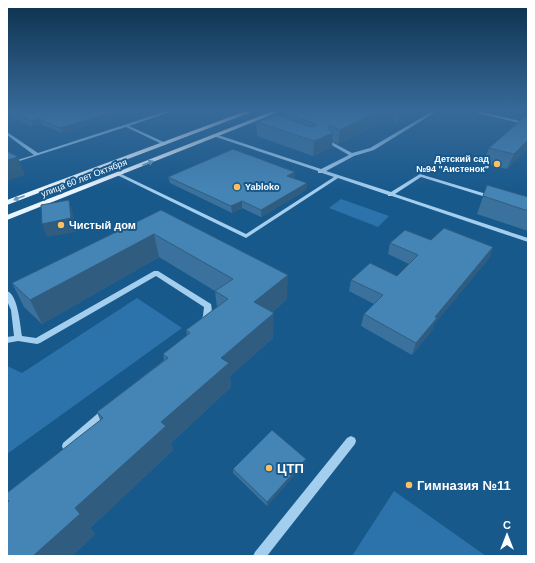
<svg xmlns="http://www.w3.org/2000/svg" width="535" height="563" viewBox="0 0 535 563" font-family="Arial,sans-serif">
  <rect width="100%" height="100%" fill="#18598c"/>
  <!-- green -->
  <g fill="#2b73aa">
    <path d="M 341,199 L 389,216 L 378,227 L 329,208 Z"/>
    <path d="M 137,298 L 182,328 L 7,454 L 7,366 L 22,373 Z"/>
    <path d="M 394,491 L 486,556 L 352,556 Z"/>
  </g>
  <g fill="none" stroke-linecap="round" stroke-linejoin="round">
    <!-- minor -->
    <g fill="#a3ceee" fill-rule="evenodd">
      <path d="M 167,111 L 173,111 L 129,126 L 166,143 L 166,145 L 164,145 L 126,127 L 7,165 L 7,163 L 34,155 L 7,135 L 7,132 L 38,153 Z"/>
      <path d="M 433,111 L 437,111 L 374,150 L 354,156 L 326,171 L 391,192 L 420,174 L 493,196 L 493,198 L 489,198 L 421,177 L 395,194 L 528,238 L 528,242 L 392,196 L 388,196 L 388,195 L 338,178 L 246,238 L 115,174 L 119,173 L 246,234 L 334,177 L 322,173 L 318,173 L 318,171 L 216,137 L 216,135 L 218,135 L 321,169 L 349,155 L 328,143 L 328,141 L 330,141 L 352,153 L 370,148 Z"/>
      <path d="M 469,111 L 477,111 L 528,123 L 528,125 Z"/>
      <path d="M 154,271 L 158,271 L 211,304 C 213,312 211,325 201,323 L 200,321 L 203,316 L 204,307 L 156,276 L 40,343 L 37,344 L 18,341 L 7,343 L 7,337 L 14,336 L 11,310 L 7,301 L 7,291 C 18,295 20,324 22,336 L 36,338 Z"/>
      <path d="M 106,408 L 109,409 L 111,412 L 109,415 L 71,449 L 67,451 L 63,449 L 62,446 L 63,443 L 103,409 Z"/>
      <path d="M 351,436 L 355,438 L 356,441 L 355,444 L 267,556 L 253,556 L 255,552 L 347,438 Z"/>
    </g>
    <!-- major -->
    <g fill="#eaf5ff" fill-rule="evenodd">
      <path d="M 246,111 L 254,111 L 7,205 L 7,200 Z"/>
      <path d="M 273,111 L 281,111 L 7,220 L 7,215 Z"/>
    </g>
  </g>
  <!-- wall -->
  <g fill="#3b729d">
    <path d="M 7,111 L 123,111 L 124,115 L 62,133 L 41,124 L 32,126 L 7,114 Z"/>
    <path d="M 286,111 L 421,111 L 397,125 L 393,117 L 338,144 L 332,141 L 332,147 L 313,156 L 257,136 L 256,122 L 285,118 L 285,112 Z"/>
    <path d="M 528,114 L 528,148 L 507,169 L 483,163 L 489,148 Z"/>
    <path d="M 168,177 L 295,179 L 307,183 L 306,190 L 261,217 L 242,208 L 232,213 L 170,183 Z"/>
    <path d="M 487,185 L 528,197 L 528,231 L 477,214 Z"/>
    <path d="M 161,210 L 287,299 L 272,312 L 273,338 L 230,376 L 231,387 L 171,443 L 173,450 L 90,528 L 95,534 L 72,556 L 100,420 L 97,412 L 164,360 L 163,354 L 187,336 L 186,330 L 217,307 L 215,291 L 159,257 L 42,324 L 24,307 L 12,283 Z"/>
    <path d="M 431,240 L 493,247 L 489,258 L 434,324 L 432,330 L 412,355 L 361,326 L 364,314 L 374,304 L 349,291 L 351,280 L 397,276 L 409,264 L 388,254 L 390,243 Z"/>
    <path d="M 305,463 L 267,506 L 233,473 L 233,469 Z"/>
  </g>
  <!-- shaded-wall -->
  <g fill="#305d7f">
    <path d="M 117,111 L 123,111 L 124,115 L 62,133 L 60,128 Z"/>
    <path d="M 379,111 L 394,111 L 393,117 L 338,144 L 340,130 Z"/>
    <path d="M 400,111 L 421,111 L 397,125 Z"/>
    <path d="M 39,119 L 41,124 L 32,126 L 31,121 Z"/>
    <path d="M 333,133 L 332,147 L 313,156 L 314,141 Z"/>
    <path d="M 528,140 L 528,148 L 507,169 L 514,154 Z"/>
    <path d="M 18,157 L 25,175 L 7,181 L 7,160 Z"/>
    <path d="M 295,172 L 295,179 L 287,176 Z"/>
    <path d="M 307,183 L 306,190 L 261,217 L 261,210 Z"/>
    <path d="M 69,200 L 73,214 L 76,232 L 47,237 L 42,224 Z"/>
    <path d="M 242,201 L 242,208 L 232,213 L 231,206 Z"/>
    <path d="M 154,234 L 159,257 L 42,324 L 30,300 Z"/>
    <path d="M 493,247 L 489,258 L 434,324 L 432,330 L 412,355 L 416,343 L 435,317 Z"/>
    <path d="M 288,275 L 287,299 L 255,326 L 254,302 Z"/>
    <path d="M 274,313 L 273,338 L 230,376 L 231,387 L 171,443 L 173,450 L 90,528 L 95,534 L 72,556 L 33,556 L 75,508 L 161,422 L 221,358 Z"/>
    <path d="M 306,459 L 305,463 L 267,506 L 267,502 Z"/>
  </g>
  <!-- building -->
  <g fill="#4585b6" stroke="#305d7f">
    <path d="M 9,111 L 117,111 L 60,128 L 39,119 L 31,121 Z"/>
    <path d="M 286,111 L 379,111 L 340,130 L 332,126 L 328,126 L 329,130 L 333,133 L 314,141 L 256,122 L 277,115 L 311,127 L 316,126 L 316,124 L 285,112 Z"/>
    <path d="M 528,114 L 528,140 L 514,154 L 489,148 Z"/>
    <path d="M 233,149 L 295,172 L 287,176 L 307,183 L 261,210 L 242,201 L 231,206 L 168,177 Z"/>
    <path d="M 7,151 L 18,157 L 7,160 Z"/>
    <path d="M 487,185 L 528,197 L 528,211 L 483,196 Z"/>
    <path d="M 69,200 L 71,218 L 42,224 L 41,205 Z"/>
    <path d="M 161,210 L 288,275 L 254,302 L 274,313 L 221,358 L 229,363 L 161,422 L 166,426 L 75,508 L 80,514 L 33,556 L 7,556 L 7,503 L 9,501 L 7,499 L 7,493 L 103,418 L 97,412 L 168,358 L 163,354 L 190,333 L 186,330 L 228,299 L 215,291 L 233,279 L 154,234 L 30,300 L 12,283 Z"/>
    <path d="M 444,228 L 493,247 L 435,317 L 437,318 L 416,343 L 364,314 L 383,295 L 351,280 L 370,263 L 397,276 L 418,255 L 390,243 L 405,230 L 431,240 Z"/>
    <path d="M 272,430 L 306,459 L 267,502 L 233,469 Z"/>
  </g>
  <!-- one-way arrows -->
  <defs><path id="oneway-solid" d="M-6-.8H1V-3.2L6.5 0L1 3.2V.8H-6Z"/></defs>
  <g fill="#6c97ba">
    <use href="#oneway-solid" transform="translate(148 163) rotate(-21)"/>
    <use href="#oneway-solid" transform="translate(19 198) rotate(159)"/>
  </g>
  <!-- sky -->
  <linearGradient id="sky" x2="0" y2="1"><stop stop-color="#0d314d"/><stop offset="0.58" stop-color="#376a99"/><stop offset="1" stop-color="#376a99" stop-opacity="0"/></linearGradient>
  <rect width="535" height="190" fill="url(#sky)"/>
  <!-- markers -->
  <g fill="#ffbe60" stroke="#18598c" stroke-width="1.5">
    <circle cx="497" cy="164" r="4"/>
    <circle cx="237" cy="187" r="4"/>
    <circle cx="61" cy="225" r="4"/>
    <circle cx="269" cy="468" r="4"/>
    <circle cx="409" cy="485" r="4"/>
  </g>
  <g text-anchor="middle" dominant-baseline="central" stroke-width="4" stroke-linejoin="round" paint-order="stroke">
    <!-- far-poi labels -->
    <g font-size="9" font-weight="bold" fill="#fff" stroke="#18598c" text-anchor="end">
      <text x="489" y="159">Детский сад<tspan x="489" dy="10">№94 "Аистенок"</tspan></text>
      <text x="245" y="187" text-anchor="start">Yabloko</text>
    </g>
    <!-- far-street labels -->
    <g font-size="9" fill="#fff" stroke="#18598c">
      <text transform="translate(84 178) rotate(-21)">улица 60 лет Октября</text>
    </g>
    <!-- poi labels -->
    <g font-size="11" font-weight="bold" fill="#fff" stroke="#18598c" text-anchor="start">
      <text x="69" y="225">Чистый дом</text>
    </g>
    <!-- near-poi labels -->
    <g font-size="13" font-weight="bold" fill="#fff" stroke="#18598c" text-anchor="start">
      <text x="277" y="468">ЦТП</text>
      <text x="417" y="485">Гимназия №11</text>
    </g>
  </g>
  <!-- border -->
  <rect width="535" height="563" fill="none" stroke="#ffffff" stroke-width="16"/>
  <!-- north arrow -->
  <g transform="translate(507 535)" stroke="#18598c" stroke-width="3" paint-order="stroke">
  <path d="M0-3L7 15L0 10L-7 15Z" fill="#ffffff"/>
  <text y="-6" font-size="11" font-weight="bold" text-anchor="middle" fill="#ffffff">С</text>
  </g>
</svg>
